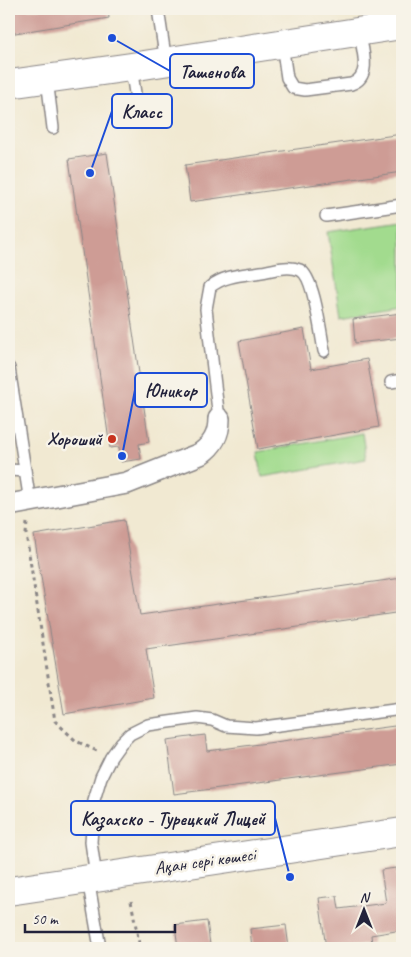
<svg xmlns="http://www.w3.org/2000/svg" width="411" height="957" viewBox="0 0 411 957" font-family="Caveat,sans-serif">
  <rect width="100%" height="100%" fill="#f7f3e8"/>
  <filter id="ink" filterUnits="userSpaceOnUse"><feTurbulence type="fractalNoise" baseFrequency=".02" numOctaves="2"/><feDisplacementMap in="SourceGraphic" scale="10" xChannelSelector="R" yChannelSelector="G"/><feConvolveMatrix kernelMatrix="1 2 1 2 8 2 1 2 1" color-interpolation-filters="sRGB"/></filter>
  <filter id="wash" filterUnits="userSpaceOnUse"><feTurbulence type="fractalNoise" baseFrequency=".0096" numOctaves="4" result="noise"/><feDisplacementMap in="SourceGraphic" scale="20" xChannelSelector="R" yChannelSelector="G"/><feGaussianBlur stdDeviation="1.12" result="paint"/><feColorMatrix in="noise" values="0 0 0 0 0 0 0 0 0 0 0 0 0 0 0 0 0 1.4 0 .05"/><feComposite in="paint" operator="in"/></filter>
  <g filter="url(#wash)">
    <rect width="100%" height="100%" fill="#f1e9d2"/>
    <!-- green -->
    <g fill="#a2db8e" stroke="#627e64">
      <path d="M 402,221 L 402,306 L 341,316 L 328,232 Z"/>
      <path d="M 362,433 L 366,459 L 262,477 L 258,452 Z"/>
    </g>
    <g id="blocks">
      <!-- building -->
      <g fill="#ce9c95">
        <path d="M 9,9 L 108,9 L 109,18 L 9,34 Z"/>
        <path d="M 402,134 L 402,172 L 190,202 L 185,165 Z"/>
        <path d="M 107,153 L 149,442 L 139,444 L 141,459 L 121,462 L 119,447 L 110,448 L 69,159 Z"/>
        <path d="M 402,313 L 402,338 L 355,343 L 353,319 Z"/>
        <path d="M 304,329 L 311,369 L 367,359 L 379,427 L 258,449 L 239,341 Z"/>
        <path d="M 124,520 L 140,615 L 402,578 L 402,612 L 146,649 L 154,698 L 64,714 L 34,535 Z"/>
        <path d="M 402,725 L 402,764 L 174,794 L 167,740 L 205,735 L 207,751 Z"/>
        <path d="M 396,868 L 402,912 L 402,930 L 371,935 L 372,944 L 343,948 L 326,948 L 319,898 L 337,896 L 339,909 L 386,903 L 381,870 Z"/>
        <path d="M 207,921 L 210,945 L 178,948 L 175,925 Z"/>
        <path d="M 286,925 L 289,948 L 252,948 L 250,929 Z"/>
      </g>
    </g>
  </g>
  <g filter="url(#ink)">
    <use href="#blocks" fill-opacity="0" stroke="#8a8686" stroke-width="1"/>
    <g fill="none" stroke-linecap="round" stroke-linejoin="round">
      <!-- lane casing -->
      <g stroke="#8a8686" stroke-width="14">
        <g id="lane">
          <path d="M 158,9 L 166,62"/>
          <path d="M 282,44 L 287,78 L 293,88 L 305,90 L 351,84 C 373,77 362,48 359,31"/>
          <path d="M 131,67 L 139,119"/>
          <path d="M 47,79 L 53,128"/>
          <path d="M 326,216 L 402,205"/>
          <path d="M 9,368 L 30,502"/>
          <path d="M 391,382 L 402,380"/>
          <path d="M 219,419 L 206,309 L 210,287 C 225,275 243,275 261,272 C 273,270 288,265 300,270 C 314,276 321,335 324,351"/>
          <path d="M 9,470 L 25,471"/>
          <path d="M 96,877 L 91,842 L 94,800 L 101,777 L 111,757 L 121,743 L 130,734 L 148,725 L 197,718 L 212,720 L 226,726 L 256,728 L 402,709"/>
          <path d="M 88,879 L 100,948"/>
        </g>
      </g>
      <!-- street casing -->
      <g stroke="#8a8686" stroke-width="24">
        <path id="street" d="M 9,505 L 127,483 L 200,454 C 213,445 219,435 219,419"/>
      </g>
      <!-- secondary casing -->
      <g stroke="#8a8686" stroke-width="30">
        <g id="secondary">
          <path d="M 9,84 L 131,67 L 402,25"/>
          <path d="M 9,891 L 402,832"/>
        </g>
      </g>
      <!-- path -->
      <g stroke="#8a8686" stroke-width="3" stroke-dasharray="4 4" stroke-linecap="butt">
        <path d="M 27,523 L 26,534 L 55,721 L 76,741 L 97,751"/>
        <path d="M 131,901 L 140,948"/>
      </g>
      <!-- lane -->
      <use href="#lane" stroke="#fff" stroke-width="11"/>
      <!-- street -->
      <use href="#street" stroke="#fff" stroke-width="21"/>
      <!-- secondary -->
      <use href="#secondary" stroke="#fff" stroke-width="28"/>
    </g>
  </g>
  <!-- markers -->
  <circle fill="#c8321e" stroke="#f7f3e8" stroke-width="2" cx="112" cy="439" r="5"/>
  <g text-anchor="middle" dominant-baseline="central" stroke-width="5" stroke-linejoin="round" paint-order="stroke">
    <!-- poi labels -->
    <g font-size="18" font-weight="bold" fill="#22223b" stroke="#f7f3e8" text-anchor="end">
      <text x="102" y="439">Хороший</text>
    </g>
    <!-- street labels -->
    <g font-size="18" fill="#22223b" stroke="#f7f3e8">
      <text transform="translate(205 861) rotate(-8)">Ақан сері көшесі</text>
    </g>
  </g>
  <!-- callouts -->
  <path fill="none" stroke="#1d4ed8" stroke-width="2" d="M112 38L170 71M90 173L112 111M122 456L135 390M290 877L275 818"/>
  <g fill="#1d4ed8" stroke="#f7f3e8" stroke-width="2">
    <circle cx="112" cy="38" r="5"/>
    <circle cx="90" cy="173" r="5"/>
    <circle cx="122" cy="456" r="5"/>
    <circle cx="290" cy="877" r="5"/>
  </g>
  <g fill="#f7f3e8" stroke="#1d4ed8" stroke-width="2">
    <rect x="170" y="54" width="84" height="34" rx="5"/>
    <rect x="112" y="94" width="60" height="34" rx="5"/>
    <rect x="135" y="373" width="72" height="34" rx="5"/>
    <rect x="71" y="801" width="204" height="34" rx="5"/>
  </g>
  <g font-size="19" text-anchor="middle" font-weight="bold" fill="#22223b">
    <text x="212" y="78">Ташенова</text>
    <text x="142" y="118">Класс</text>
    <text x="171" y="397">Юникор</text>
    <text x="173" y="825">Казахско - Турецкий Лицей</text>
  </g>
  <!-- margin -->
  <rect width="411" height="957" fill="none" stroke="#f7f3e8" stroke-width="30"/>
  <!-- north arrow -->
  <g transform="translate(364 910)" stroke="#f7f3e8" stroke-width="4" paint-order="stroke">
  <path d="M0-4L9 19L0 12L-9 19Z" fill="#22223b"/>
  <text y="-8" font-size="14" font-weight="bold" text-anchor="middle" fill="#22223b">N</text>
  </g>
  <!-- scale -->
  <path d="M25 924v8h150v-8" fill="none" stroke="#22223b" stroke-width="2.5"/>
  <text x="32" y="924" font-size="15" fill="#22223b" stroke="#f7f3e8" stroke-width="4" paint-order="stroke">50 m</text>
</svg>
